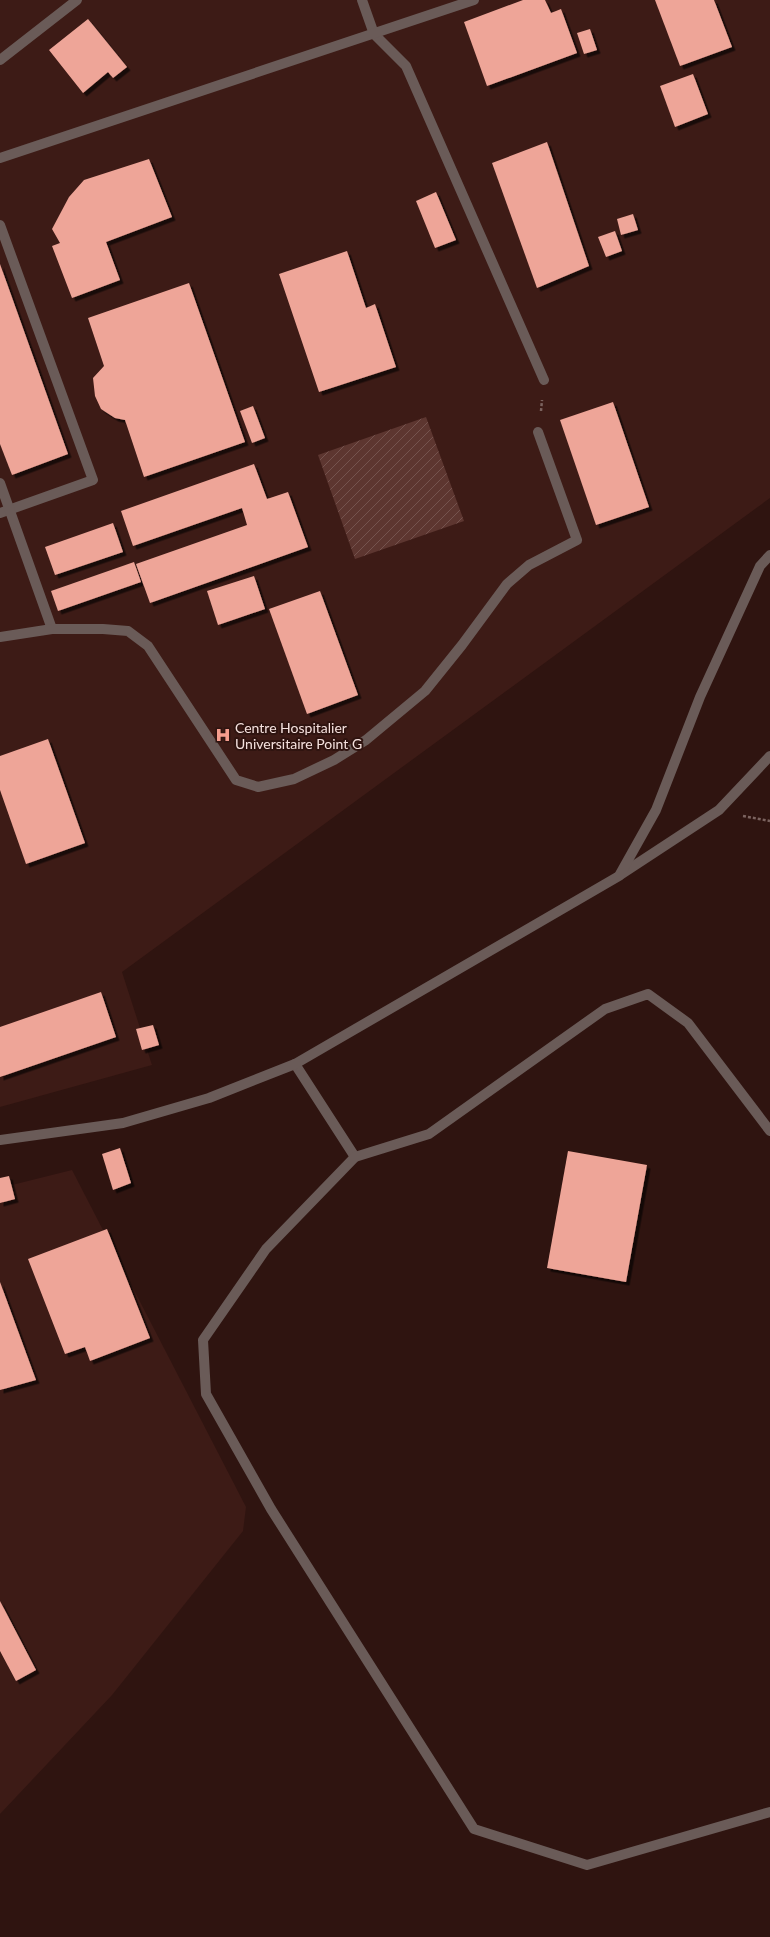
<svg xmlns="http://www.w3.org/2000/svg" width="770" height="1937" viewBox="0 0 770 1937" font-family="Lato,sans-serif">
  <defs>
    <pattern id="garden-furrows" width="10" height="10" patternUnits="userSpaceOnUse"><rect width="10" height="10" fill="#5d3630"/><path d="M-1 1l2-2M0 10L10 0M9 11l2-2" fill="none" stroke="#75534e"/></pattern>
    <filter id="shadow"><feDropShadow dx="3.5" dy="3.5" stdDeviation="0" flood-color="#0009"/></filter>
  </defs>
  <rect width="100%" height="100%" fill="#2f1410"/>
  <!-- built -->
  <g fill="#3d1b16">
    <path d="M 0,0 L 770,0 L 770,498 L 122,972 L 152,1065 L 0,1107 Z"/>
    <path d="M 72,1170 L 246,1507 L 243,1531 L 112,1695 L 0,1814 L 0,1188 Z"/>
  </g>
  <!-- garden -->
  <path fill="url(#garden-furrows)" d="M 426,417 L 464,521 L 355,559 L 318,455 Z"/>
  <!-- building -->
  <g fill="#eea598" filter="url(#shadow)">
    <path d="M 523,0 L 545,0 L 551,13 L 561,9 L 577,53 L 487,86 L 464,22 Z"/>
    <path d="M 655,0 L 714,0 L 732,47 L 680,66 Z"/>
    <path d="M 88,19 L 127,67 L 113,78 L 108,72 L 83,93 L 49,50 Z"/>
    <path d="M 590,29 L 597,50 L 584,54 L 577,33 Z"/>
    <path d="M 693,74 L 708,114 L 675,127 L 660,86 Z"/>
    <path d="M 547,142 L 589,266 L 537,288 L 492,163 Z"/>
    <path d="M 149,159 L 172,217 L 106,242 L 120,280 L 72,298 L 52,246 L 60,243 L 52,229 L 69,197 L 84,180 Z"/>
    <path d="M 436,192 L 456,240 L 435,248 L 416,201 Z"/>
    <path d="M 633,214 L 638,230 L 621,235 L 617,219 Z"/>
    <path d="M 615,231 L 622,251 L 606,257 L 598,237 Z"/>
    <path d="M 347,251 L 366,308 L 375,304 L 396,367 L 319,392 L 279,274 Z"/>
    <path d="M 0,264 L 68,454 L 12,475 L 0,444 Z"/>
    <path d="M 189,283 L 245,442 L 144,477 L 125,420 L 115,418 L 101,409 L 95,396 L 93,378 L 104,366 L 88,318 Z"/>
    <path d="M 613,402 L 649,507 L 596,525 L 560,420 Z"/>
    <path d="M 253,406 L 265,438 L 252,443 L 240,411 Z"/>
    <path d="M 254,464 L 267,499 L 288,492 L 308,547 L 150,603 L 136,564 L 247,525 L 242,508 L 133,546 L 121,511 Z"/>
    <path d="M 113,523 L 123,552 L 55,575 L 45,547 Z"/>
    <path d="M 134,562 L 141,582 L 58,611 L 51,591 Z"/>
    <path d="M 254,576 L 265,609 L 218,625 L 207,591 Z"/>
    <path d="M 320,591 L 358,695 L 307,714 L 269,609 Z"/>
    <path d="M 48,739 L 85,843 L 26,864 L 0,790 L 0,756 Z"/>
    <path d="M 101,992 L 116,1037 L 0,1077 L 0,1027 Z"/>
    <path d="M 153,1025 L 159,1045 L 142,1050 L 136,1029 Z"/>
    <path d="M 120,1148 L 131,1183 L 113,1190 L 102,1154 Z"/>
    <path d="M 568,1151 L 647,1165 L 626,1282 L 547,1268 Z"/>
    <path d="M 9,1176 L 15,1199 L 0,1203 L 0,1178 Z"/>
    <path d="M 107,1229 L 150,1338 L 90,1361 L 85,1347 L 65,1354 L 28,1259 Z"/>
    <path d="M 0,1282 L 36,1380 L 0,1390 Z"/>
    <path d="M 0,1601 L 36,1670 L 16,1681 L 0,1651 Z"/>
  </g>
  <g fill="none" stroke-linecap="round" stroke-linejoin="round">
    <!-- path -->
    <g stroke="#7b635f" stroke-width="2.5" stroke-dasharray="3 2" stroke-linecap="butt">
      <path d="M 541,411 L 542,400"/>
      <path d="M 743,816 L 770,821"/>
    </g>
    <!-- minor -->
    <g stroke="#6a5b58" stroke-width="10">
      <path d="M 362,0 L 374,34 L 406,66 L 544,380"/>
      <path d="M 0,60 L 77,0"/>
      <path d="M 0,158 L 474,0"/>
      <path d="M 0,225 L 93,480 L 0,513"/>
      <path d="M 0,483 L 52,629"/>
      <path d="M 0,637 L 52,629 L 103,629 L 128,631 L 148,646 L 236,780 L 258,787 L 294,779 L 334,760 L 366,740 L 425,691 L 462,645 L 507,584 L 529,565 L 577,540 L 538,432"/>
      <path d="M 620,875 L 719,810 L 770,756"/>
      <path d="M 295,1064 L 355,1157"/>
      <path d="M 770,1131 L 688,1023 L 648,994 L 605,1009 L 429,1134 L 355,1157 L 266,1249 L 203,1340 L 206,1394 L 271,1509 L 474,1829 L 587,1865 L 770,1812"/>
      <path d="M 0,1140 L 123,1123 L 209,1098 L 295,1064 L 619,876 L 656,810 L 700,697 L 760,566 L 770,555"/>
    </g>
  </g>
  <!-- icons -->
  <defs>
    <g id="hospital-bare" transform="scale(1.2)"><path d="M-5-5h3v3.5h4V-5h3V5h-3V1.5h-4V5h-3Z" fill="#f59d8e" stroke="#2f1410" stroke-width="2.5" paint-order="stroke"/></g>
  </defs>
  <g fill-rule="evenodd">
    <use href="#hospital-bare" x="223" y="735"/>
  </g>
  <g text-anchor="middle" dominant-baseline="central" stroke-width="4" stroke-linejoin="round" paint-order="stroke">
    <!-- poi labels -->
    <g font-size="14" fill="#f6e2df" stroke="#2f1410" text-anchor="start">
      <text x="235" y="727">Centre Hospitalier<tspan x="235" dy="16">Universitaire Point G</tspan></text>
    </g>
  </g>
</svg>
